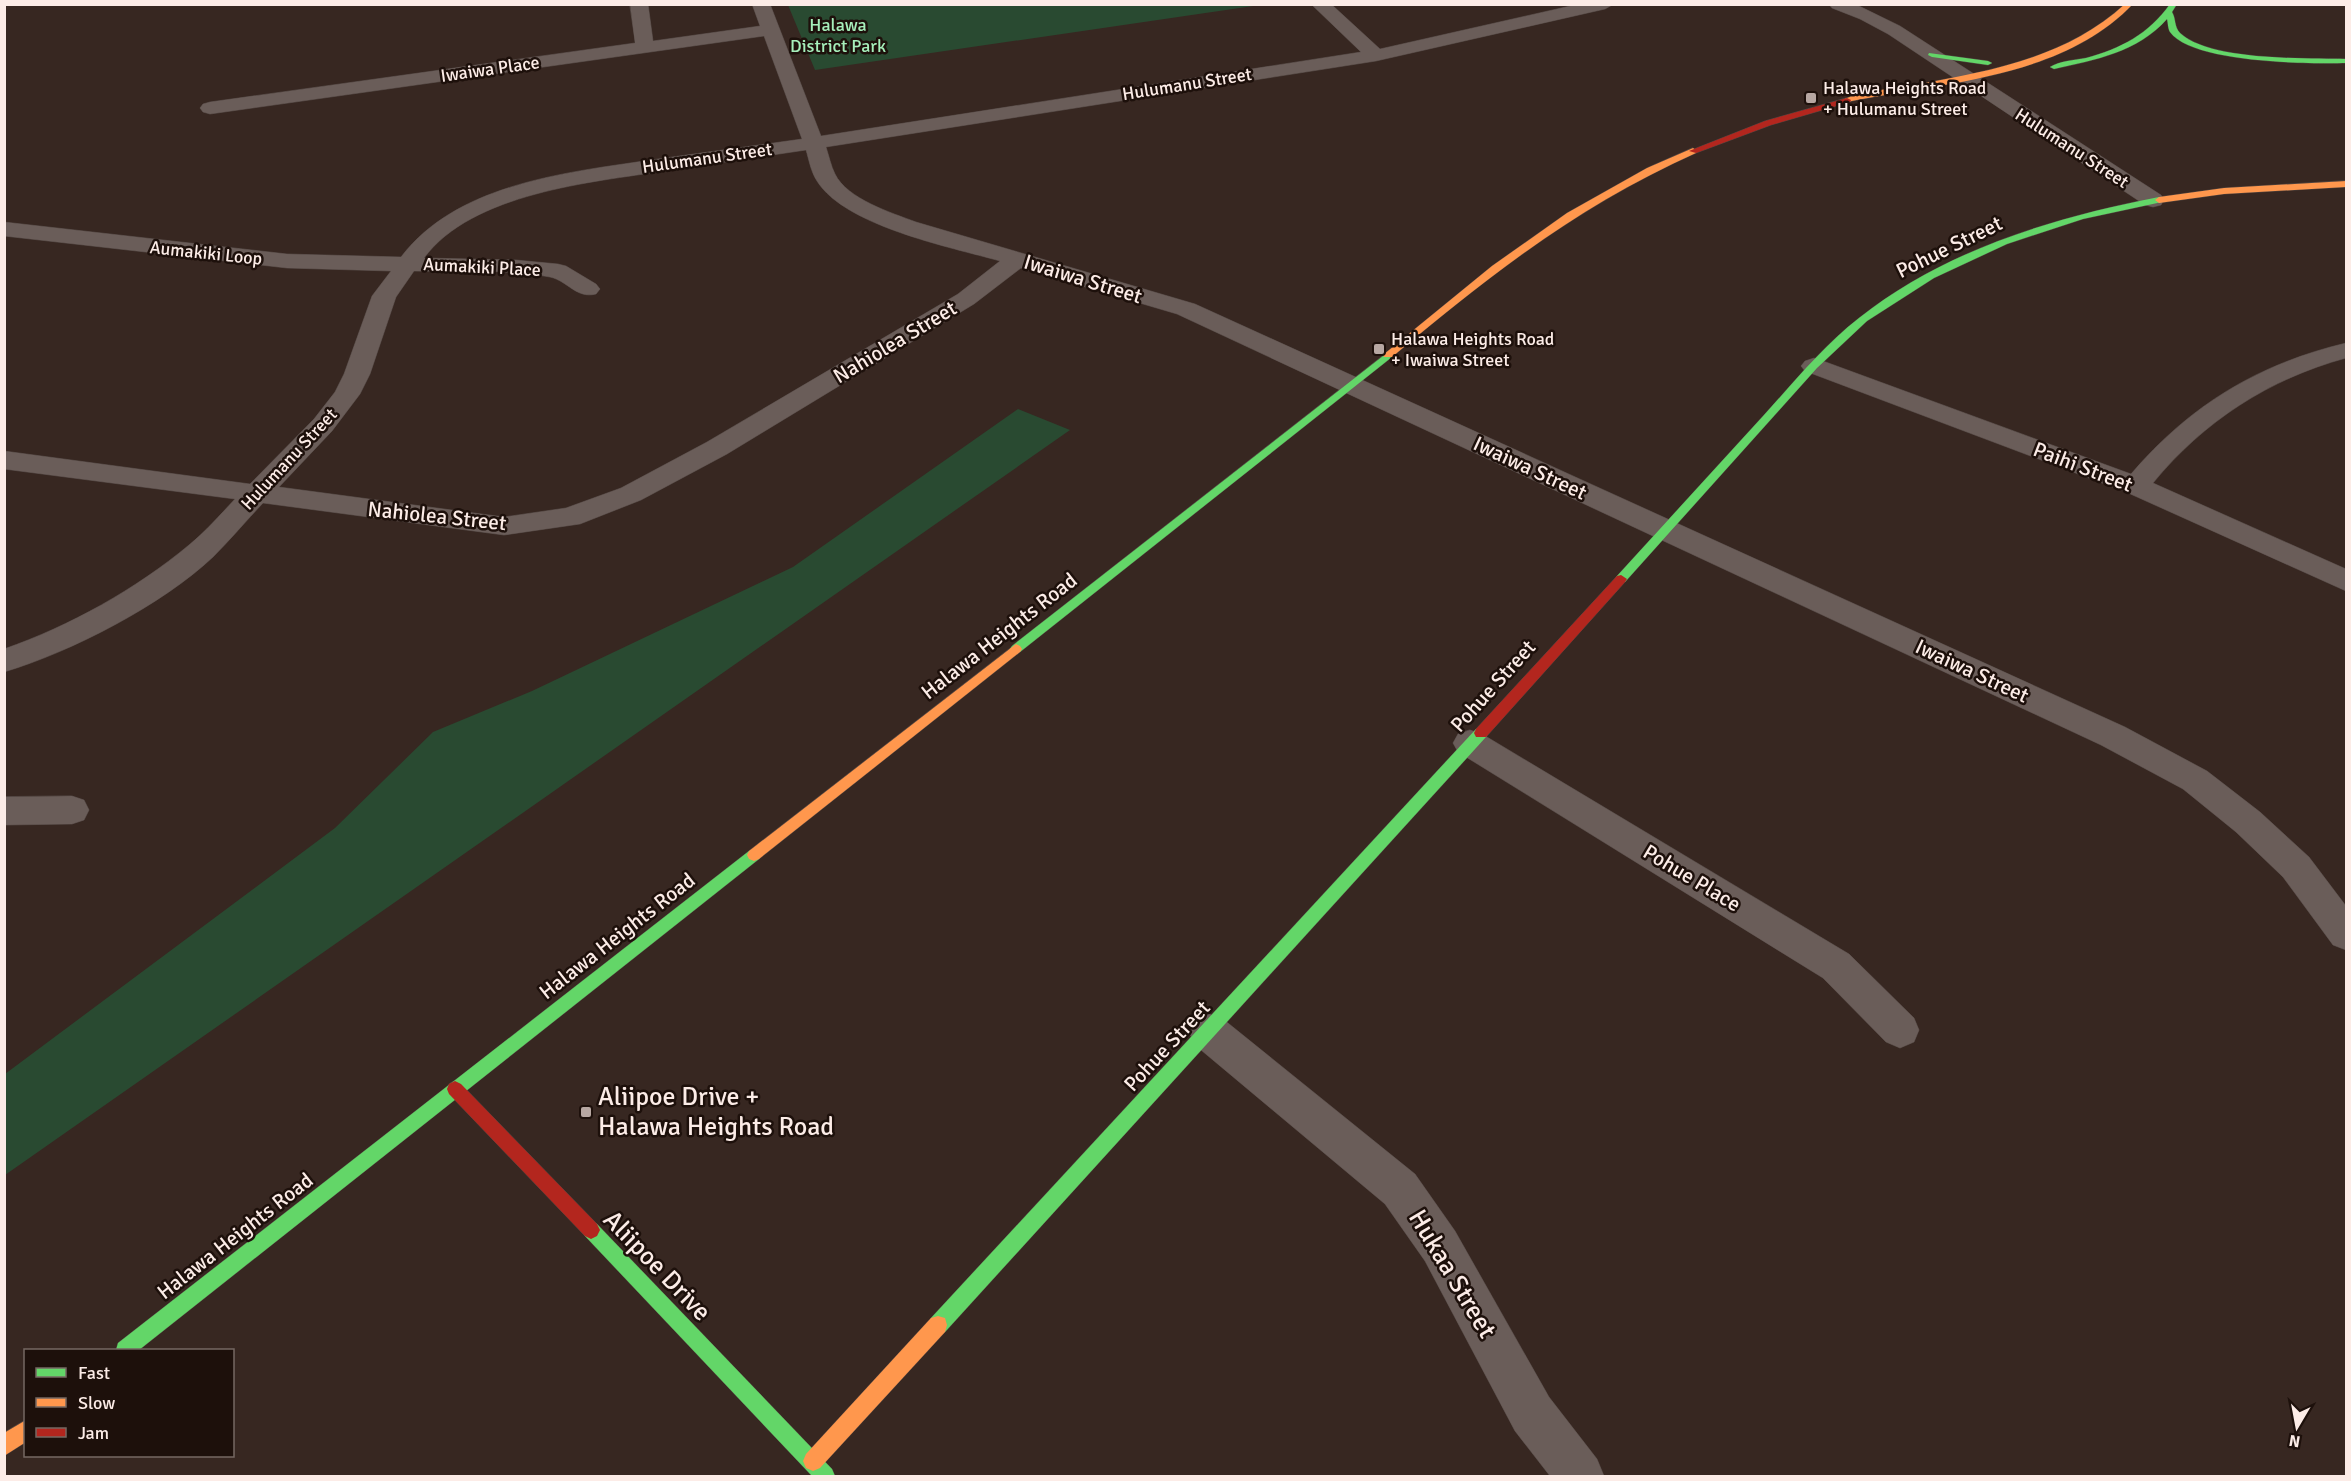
<svg xmlns="http://www.w3.org/2000/svg" width="2351" height="1481" viewBox="0 0 2351 1481" font-family="Signika,sans-serif">
  <rect width="100%" height="100%" fill="#372721"/>
  <!-- green -->
  <g fill="#294a31">
    <path d="M 788,5 L 1260,5 L 815,70 Z"/>
    <path d="M 1018,409 L 1070,430 L 5,1175 L 5,1074 L 335,828 L 433,732 L 532,691 L 793,567 Z"/>
  </g>
  <g fill="none" stroke-linecap="round" stroke-linejoin="round">
    <!-- street casing -->
    <g stroke="#514541" stroke-width="1">
      <g id="street">
        <path d="M 630,4 L 648,4 L 653,41 L 760,26 L 752,4 L 770,4 L 821,136 L 1361,52 L 1311,4 L 1331,4 L 1380,49 L 1579,4 L 1614,4 L 1605,9 L 1376,61 L 826,147 C 829,156 831,166 835,174 C 847,199 892,213 916,222 L 1195,304 L 2125,727 L 2207,771 L 2260,812 L 2309,857 L 2346,906 L 2346,950 L 2333,945 L 2283,877 L 2236,832 L 2183,789 L 2101,745 L 1177,314 L 1021,268 L 974,304 L 727,454 L 641,500 L 580,524 L 504,535 L 263,503 C 246,521 230,540 213,557 C 162,605 71,652 4,672 L 4,649 C 70,626 136,589 189,545 C 205,532 220,515 235,499 L 4,469 L 4,451 L 250,484 L 314,419 L 335,392 L 344,374 L 372,296 L 391,271 L 287,268 L 4,236 L 4,222 L 287,254 L 401,257 C 458,182 571,172 658,159 C 706,152 754,146 802,139 L 764,36 L 210,114 L 203,112 L 200,108 L 203,104 L 210,102 L 635,43 ZM 806,150 C 809,160 811,172 817,181 C 845,226 950,247 1000,261 L 958,294 L 707,442 L 621,488 L 566,508 L 504,517 L 279,487 L 332,431 L 360,394 L 370,374 L 396,297 L 414,271 C 456,272 510,269 550,277 C 568,281 576,299 596,294 L 600,289 L 596,284 L 566,266 L 558,264 L 516,260 L 424,258 C 472,193 592,182 665,171 C 712,164 759,157 806,150 Z"/>
        <path d="M 1829,4 L 1855,4 L 1900,26 L 2161,195 L 2164,200 L 2161,205 L 2153,207 L 2145,205 L 1888,34 L 1860,19 L 1832,8 Z"/>
        <path d="M 2346,343 L 2346,358 C 2269,379 2204,421 2153,483 L 2346,569 L 2346,591 L 2126,492 L 1805,371 L 1801,366 L 1805,361 L 1814,358 L 1823,361 L 2131,474 C 2190,405 2258,364 2346,343 Z"/>
        <path d="M 1470,730 L 1482,734 L 1849,954 L 1914,1018 L 1919,1030 L 1914,1042 L 1900,1048 L 1886,1042 L 1823,978 L 1458,752 L 1453,743 L 1458,734 Z"/>
        <path d="M 72,796 L 84,800 L 89,810 L 84,820 L 72,824 L 4,825 L 4,797 Z"/>
        <path d="M 1209,1014 L 1223,1019 L 1415,1174 L 1455,1231 L 1549,1397 L 1597,1459 L 1604,1476 L 1550,1476 L 1515,1431 L 1425,1261 L 1385,1204 L 1195,1045 L 1189,1032 L 1195,1019 Z"/>
      </g>
    </g>
    <!-- fast casing -->
    <g stroke="#514541" stroke-width="1">
      <g id="fast">
        <path d="M 2170,4 L 2177,4 L 2172,12 C 2176,18 2174,27 2180,33 C 2210,61 2305,58 2346,59 L 2346,63 C 2310,64 2192,63 2170,32 C 2168,29 2168,23 2167,19 C 2138,52 2095,60 2054,69 L 2050,67 C 2060,61 2074,60 2086,58 C 2120,49 2149,34 2170,4 Z"/>
        <path d="M 1929,53 L 1988,61 L 1992,63 L 1988,65 L 1932,57 L 1928,55 Z"/>
        <path d="M 2159,197 L 2163,200 L 2162,202 L 2083,219 L 2007,244 L 1934,278 L 1867,321 L 1817,368 L 1625,582 L 1617,582 L 1615,579 L 1617,576 C 1666,522 1715,469 1764,415 C 1794,382 1823,346 1859,318 C 1945,250 2052,218 2159,197 Z"/>
        <path d="M 1388,352 L 1392,353 L 1392,357 L 1020,652 L 1012,652 L 1010,649 L 1012,646 Z"/>
        <path d="M 1481,728 L 1486,729 L 1488,733 L 1486,737 L 945,1332 L 938,1334 L 931,1332 L 929,1325 L 931,1318 L 1476,729 Z"/>
        <path d="M 754,849 L 759,851 L 761,855 L 759,859 L 139,1350 L 116,1350 L 118,1343 L 749,851 Z"/>
        <path d="M 591,1221 L 597,1224 L 832,1469 L 835,1476 L 812,1476 L 585,1236 L 582,1230 L 585,1224 Z"/>
      </g>
    </g>
    <!-- slow casing -->
    <g stroke="#514541" stroke-width="1">
      <g id="slow">
        <path d="M 2125,4 L 2133,4 C 2061,79 1943,82 1847,102 L 1843,100 C 1856,92 1897,88 1914,85 C 1990,71 2066,58 2125,4 Z"/>
        <path d="M 1693,148 L 1697,151 L 1696,153 C 1578,206 1490,275 1392,357 L 1384,357 L 1383,355 L 1492,266 L 1567,213 L 1647,168 Z"/>
        <path d="M 2346,181 L 2346,187 L 2224,194 L 2159,203 L 2155,200 L 2159,197 L 2224,188 Z"/>
        <path d="M 1016,644 L 1020,646 L 1022,649 L 1020,652 L 759,859 L 754,861 L 749,859 L 747,855 L 749,851 Z"/>
        <path d="M 938,1316 L 945,1318 L 947,1325 L 945,1332 L 820,1468 L 813,1471 L 806,1468 L 803,1461 L 806,1454 L 931,1318 Z"/>
        <path d="M 26,1420 L 26,1442 L 4,1456 L 4,1433 Z"/>
      </g>
    </g>
    <!-- jam casing -->
    <g stroke="#514541" stroke-width="1">
      <g id="jam">
        <path d="M 1847,98 L 1851,100 L 1850,102 L 1771,125 L 1696,153 L 1689,151 L 1765,121 Z"/>
        <path d="M 1621,575 L 1627,579 L 1625,582 L 1486,737 L 1476,737 L 1474,733 L 1476,729 L 1617,576 Z"/>
        <path d="M 455,1081 L 461,1084 L 597,1224 L 600,1230 L 597,1236 L 591,1239 L 585,1236 L 449,1094 L 447,1089 L 449,1084 Z"/>
      </g>
    </g>
    <!-- street -->
    <use href="#street" fill="#6a5d59" fill-rule="evenodd"/>
    <!-- fast -->
    <use href="#fast" fill="#63d668" fill-rule="evenodd"/>
    <!-- slow -->
    <use href="#slow" fill="#ff974d" fill-rule="evenodd"/>
    <!-- jam -->
    <use href="#jam" fill="#b3261e" fill-rule="evenodd"/>
  </g>
  <!-- markers -->
  <g fill="#b7a7a2" stroke="#1d100b" stroke-width="2">
    <rect x="1805" y="92" width="12" height="12" rx="3"/>
    <rect x="1373" y="343" width="12" height="12" rx="3"/>
    <rect x="580" y="1106" width="12" height="12" rx="3"/>
  </g>
  <g text-anchor="middle" dominant-baseline="central" stroke-width="5" stroke-linejoin="round" paint-order="stroke">
    <!-- far-park labels -->
    <g font-size="18" fill="#a6efbb" stroke="#1d100b">
      <text x="838" y="25">Halawa<tspan x="838" dy="21">District Park</tspan></text>
    </g>
    <!-- far-street labels -->
    <g font-size="18" fill="#fcece7" stroke="#1d100b">
      <text transform="translate(490 69) rotate(-8)">Iwaiwa Place</text>
      <text transform="translate(1187 84) rotate(-9)">Hulumanu Street</text>
      <text transform="translate(2072 148) rotate(33)">Hulumanu Street</text>
      <text transform="translate(707 158) rotate(-8)">Hulumanu Street</text>
      <text transform="translate(206 253) rotate(6)">Aumakiki Loop</text>
      <text transform="translate(482 267) rotate(3)">Aumakiki Place</text>
      <text transform="translate(289 459) rotate(-47)">Hulumanu Street</text>
    </g>
    <!-- far-poi labels -->
    <g font-size="18" fill="#fcece7" stroke="#1d100b" text-anchor="start">
      <text x="1823" y="88">Halawa Heights Road<tspan x="1823" dy="21">+ Hulumanu Street</tspan></text>
      <text x="1391" y="339">Halawa Heights Road<tspan x="1391" dy="21">+ Iwaiwa Street</tspan></text>
    </g>
    <!-- street labels -->
    <g font-size="21" fill="#fcece7" stroke="#1d100b">
      <text transform="translate(1949 247) rotate(-26)">Pohue Street</text>
      <text transform="translate(1083 279) rotate(17)">Iwaiwa Street</text>
      <text transform="translate(895 342) rotate(-31)">Nahiolea Street</text>
      <text transform="translate(2083 467) rotate(21)">Paihi Street</text>
      <text transform="translate(1530 468) rotate(25)">Iwaiwa Street</text>
      <text transform="translate(437 516) rotate(6)">Nahiolea Street</text>
      <text transform="translate(999 636) rotate(-38)">Halawa Heights Road</text>
      <text transform="translate(1972 671) rotate(25)">Iwaiwa Street</text>
      <text transform="translate(1493 686) rotate(-48)">Pohue Street</text>
      <text transform="translate(1692 878) rotate(31)">Pohue Place</text>
      <text transform="translate(617 936) rotate(-38)">Halawa Heights Road</text>
      <text transform="translate(1167 1046) rotate(-47)">Pohue Street</text>
      <text transform="translate(235 1236) rotate(-38)">Halawa Heights Road</text>
    </g>
    <!-- near-poi labels -->
    <g font-size="26" fill="#fcece7" stroke="#1d100b" text-anchor="start">
      <text x="598" y="1097">Aliipoe Drive +<tspan x="598" dy="30">Halawa Heights Road</tspan></text>
    </g>
    <!-- near-street labels -->
    <g font-size="26" fill="#fcece7" stroke="#1d100b">
      <text transform="translate(657 1266) rotate(46)">Aliipoe Drive</text>
      <text transform="translate(1452 1274) rotate(59)">Hukaa Street</text>
    </g>
  </g>
  <!-- border -->
  <rect width="2351" height="1481" fill="none" stroke="#fcece7" stroke-width="12"/>
  <!-- legend -->
  <rect x="24" y="1349" width="210" height="108" fill="#1d100b" stroke="#766863" stroke-width="1.5"/>
  <rect x="36" y="1368" width="30" height="9" fill="#63d668" stroke="#766863" stroke-width="1.5"/>
  <text x="78" y="1379" font-size="18" fill="#fcece7">Fast</text>
  <rect x="36" y="1398" width="30" height="9" fill="#ff974d" stroke="#766863" stroke-width="1.5"/>
  <text x="78" y="1409" font-size="18" fill="#fcece7">Slow</text>
  <rect x="36" y="1428" width="30" height="9" fill="#b3261e" stroke="#766863" stroke-width="1.5"/>
  <text x="78" y="1439" font-size="18" fill="#fcece7">Jam</text>
  <!-- north arrow -->
  <g transform="translate(2297 1427) rotate(190)" stroke="#1d100b" stroke-width="4.5" paint-order="stroke">
  <path d="M0-4.5L10 22L0 15L-10 22Z" fill="#fcece7"/>
  <text y="-9" font-size="16" font-weight="bold" text-anchor="middle" fill="#fcece7">N</text>
  </g>
</svg>
